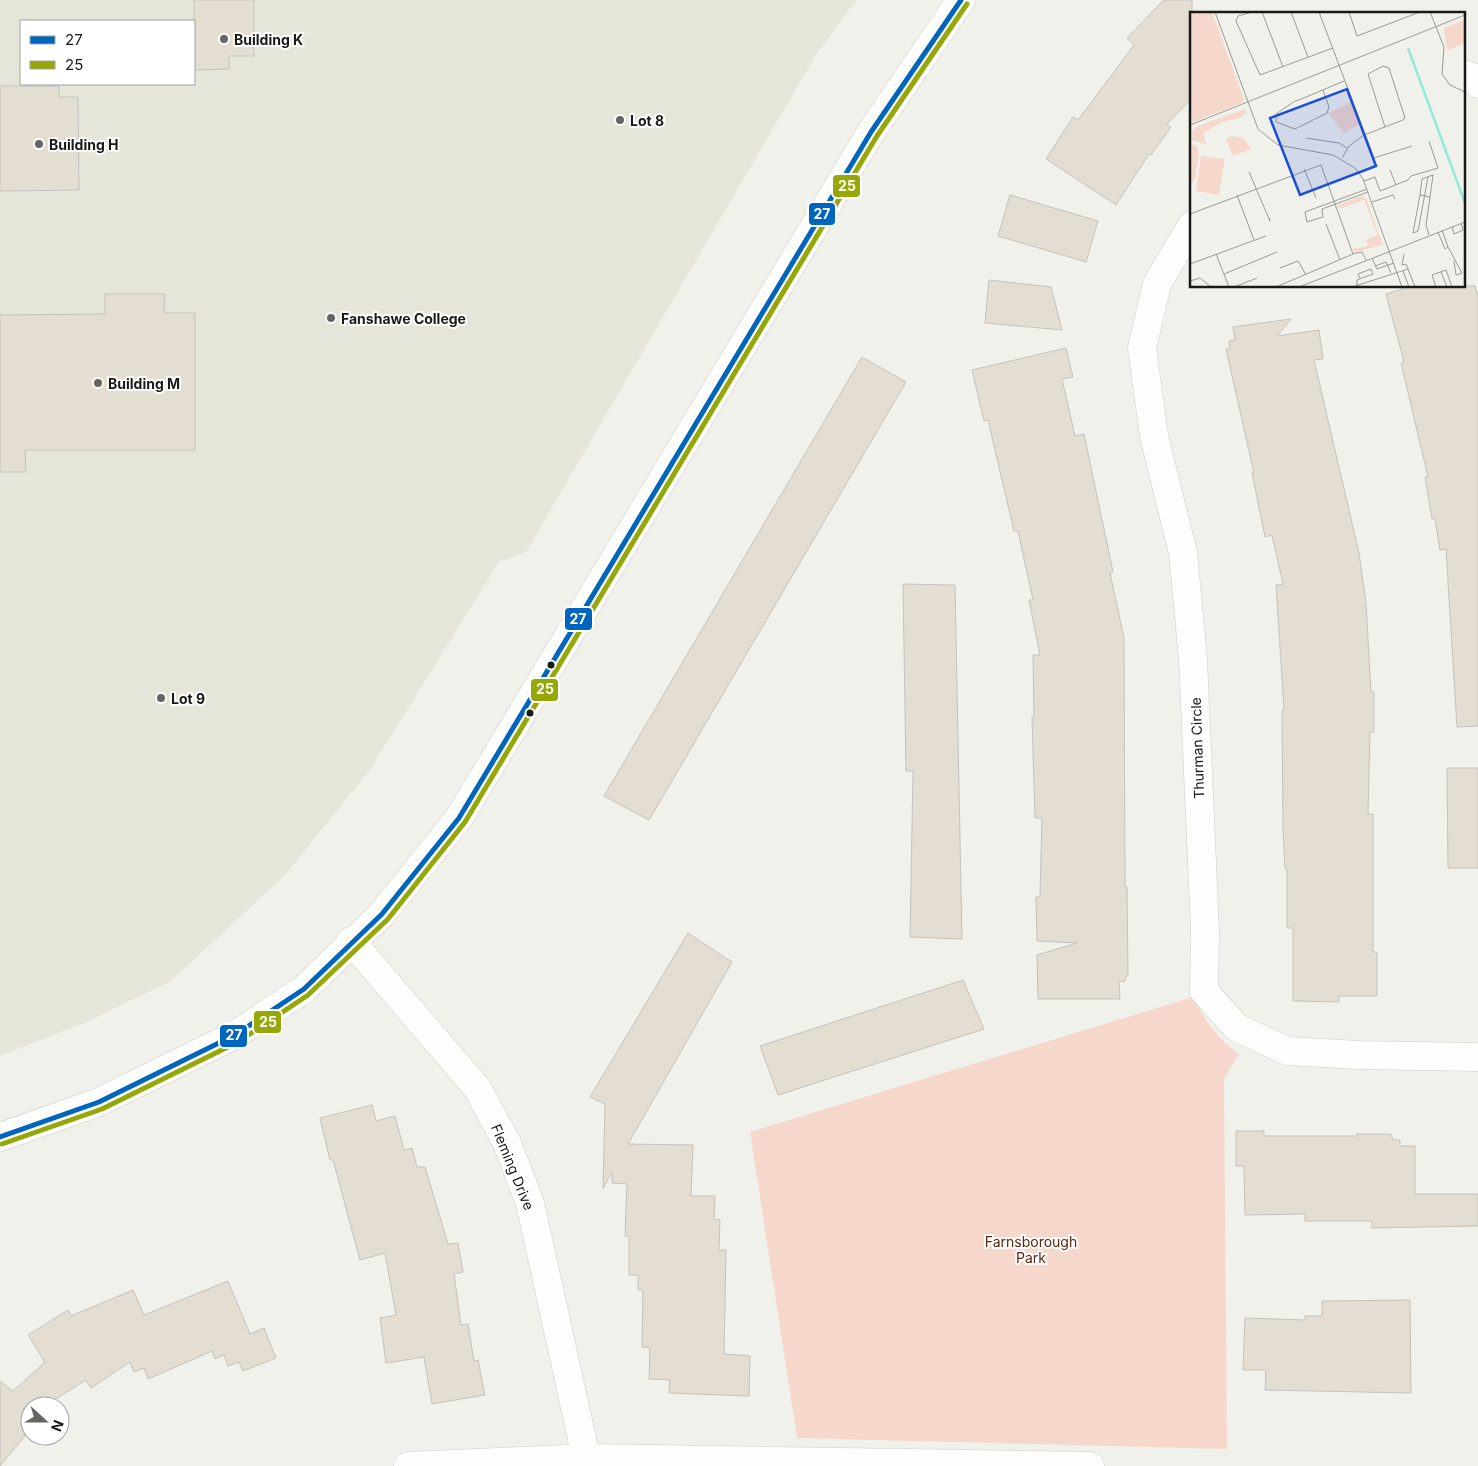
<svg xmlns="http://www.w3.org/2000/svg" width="1478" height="1466" viewBox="0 0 1478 1466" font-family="Inter,sans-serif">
  <rect width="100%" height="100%" fill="#f1f1ec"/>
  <!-- built -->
  <path fill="#e5e5da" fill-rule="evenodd" d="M 0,0 L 856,0 L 814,58 L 526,552 L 499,562 L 369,771 L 285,875 L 171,981 L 84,1023 L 0,1056 ZM 21,21 L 194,21 L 194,84 L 21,84 Z"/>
  <!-- green -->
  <path fill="#f5d8cb" d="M 1193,997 C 1206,1022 1216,1038 1239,1054 L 1224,1079 L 1227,1449 L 797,1438 L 750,1132 Z"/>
  <!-- building -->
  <g fill="#e4ddd1" stroke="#c3c2be">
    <path d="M 194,0 L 254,0 L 254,56 L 229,56 L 229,69 L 194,70 Z"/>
    <path d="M 1164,0 L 1192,0 L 1192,98 L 1167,124 L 1171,127 L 1151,155 L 1149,154 L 1116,205 L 1046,159 L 1073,117 L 1078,120 L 1134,45 L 1127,38 Z"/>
    <path d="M 0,86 L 59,86 L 59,97 L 78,97 L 79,190 L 0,191 Z"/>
    <path d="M 1010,195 L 1098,221 L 1086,262 L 998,236 Z"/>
    <path d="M 989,280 L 1051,287 L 1062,330 L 985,323 Z"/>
    <path d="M 1411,286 L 1475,286 L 1478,297 L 1478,726 L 1457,727 L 1446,549 L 1440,550 L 1435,519 L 1432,519 L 1425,477 L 1428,477 L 1401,363 L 1404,362 L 1386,294 Z"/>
    <path d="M 105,294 L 165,294 L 164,313 L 195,313 L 195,450 L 25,450 L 26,472 L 0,472 L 0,315 L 105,314 Z"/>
    <path d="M 1291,319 L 1277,336 L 1319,330 L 1323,359 L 1314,360 L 1359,553 L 1366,603 L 1371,692 L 1374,692 L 1374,732 L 1370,732 L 1368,814 L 1373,814 L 1373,952 L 1377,952 L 1377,996 L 1339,996 L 1339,1002 L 1293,1001 L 1293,928 L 1287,928 L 1287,869 L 1285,869 L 1283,828 L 1282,710 L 1284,710 L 1276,585 L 1283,584 L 1272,535 L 1265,537 L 1252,473 L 1254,473 L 1226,349 L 1230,348 L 1229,341 L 1235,340 L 1233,327 Z"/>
    <path d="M 1066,348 L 1073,377 L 1062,379 L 1075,436 L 1084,434 L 1113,572 L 1110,573 L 1124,638 L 1125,887 L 1127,887 L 1128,976 L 1126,976 L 1125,981 L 1119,982 L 1120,999 L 1038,999 L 1037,955 L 1077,943 L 1037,941 L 1036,897 L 1040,897 L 1042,818 L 1035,818 L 1032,717 L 1034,717 L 1033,655 L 1040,655 L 1029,600 L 1033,600 L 1018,531 L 1014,531 L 988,420 L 984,421 L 972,370 Z"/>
    <path d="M 862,357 L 906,382 L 649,820 L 604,796 Z"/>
    <path d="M 903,584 L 955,585 L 962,939 L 910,937 L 913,771 L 906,771 Z"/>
    <path d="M 1447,768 L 1478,768 L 1478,868 L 1448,868 Z"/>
    <path d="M 688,933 L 732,962 L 628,1144 L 693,1145 L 691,1196 L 715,1196 L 714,1219 L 720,1220 L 719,1250 L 726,1250 L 724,1354 L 750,1356 L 749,1396 L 669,1393 L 670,1380 L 649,1379 L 650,1348 L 642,1347 L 643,1290 L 638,1290 L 638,1275 L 629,1275 L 629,1236 L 625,1236 L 627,1184 L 612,1183 L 612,1172 L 603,1188 L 605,1104 L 590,1097 Z"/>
    <path d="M 963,980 L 984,1029 L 778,1095 L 760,1046 Z"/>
    <path d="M 372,1105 L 376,1121 L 395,1116 L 404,1150 L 412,1148 L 417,1167 L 425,1167 L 448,1244 L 458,1243 L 463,1272 L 454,1274 L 461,1325 L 468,1324 L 474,1361 L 478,1360 L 485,1395 L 432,1404 L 424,1357 L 386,1363 L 380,1318 L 396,1315 L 385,1253 L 360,1260 L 333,1160 L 330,1160 L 320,1118 Z"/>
    <path d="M 1236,1131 L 1264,1131 L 1264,1136 L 1357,1136 L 1357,1134 L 1391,1134 L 1393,1140 L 1400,1140 L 1400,1146 L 1415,1146 L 1415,1194 L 1478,1194 L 1478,1226 L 1372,1228 L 1372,1221 L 1305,1221 L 1305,1214 L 1245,1215 L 1244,1166 L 1236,1166 Z"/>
    <path d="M 228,1281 L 250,1334 L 264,1328 L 276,1358 L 243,1371 L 239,1362 L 228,1366 L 224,1355 L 215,1359 L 212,1351 L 148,1379 L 144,1368 L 134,1372 L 130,1362 L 91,1388 L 86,1380 L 54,1400 L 49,1406 L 30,1406 L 30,1430 L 0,1466 L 0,1381 L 13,1391 L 45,1362 L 28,1335 L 68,1310 L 71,1316 L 133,1290 L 144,1315 Z"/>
    <path d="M 1410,1300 L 1411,1393 L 1265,1390 L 1266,1370 L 1243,1370 L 1245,1318 L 1305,1320 L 1305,1316 L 1322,1316 L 1322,1301 Z"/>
  </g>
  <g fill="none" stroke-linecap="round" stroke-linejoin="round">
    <!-- street casing -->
    <g stroke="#cdcdc9" stroke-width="29">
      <g id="street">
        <path d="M 1464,74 L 1472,77 L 1478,84"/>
        <path d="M 1192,225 L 1157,284 L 1142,348 L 1154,436 L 1183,553 L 1193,659 L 1205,930 L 1204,991 L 1236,1027 L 1287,1051 L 1359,1055 L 1478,1057"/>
        <path d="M 351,941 L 477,1088 L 507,1143 L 530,1203 L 588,1466"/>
        <path d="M 408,1466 L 588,1458 L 1090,1466"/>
      </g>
    </g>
    <!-- secondary casing -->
    <g stroke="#cdcdc9" stroke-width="29">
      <path id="secondary" d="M 0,1137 L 99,1102 L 235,1035 L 304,989 L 382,914 L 459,818 L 871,132 L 961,0"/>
    </g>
    <!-- street -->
    <use href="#street" stroke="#fdfdfc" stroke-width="28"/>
    <!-- secondary -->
    <use href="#secondary" stroke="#fdfdfc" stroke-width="28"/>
    <!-- bus-1 casing -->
    <g stroke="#fff" stroke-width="9">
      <path id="bus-1" d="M 0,1137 L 99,1102 L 235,1035 L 304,989 L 382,914 L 459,818 L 871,132 L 961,0"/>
    </g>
    <!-- bus-2 casing -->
    <g stroke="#fff" stroke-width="9">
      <path id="bus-2" d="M 2,1144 L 102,1109 L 238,1042 L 308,995 L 388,919 L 465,822 L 877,136 L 967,4"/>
    </g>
    <!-- bus-1 -->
    <use href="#bus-1" stroke="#0065bd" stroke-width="5"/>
    <!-- bus-2 -->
    <use href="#bus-2" stroke="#96a708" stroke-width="5"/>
  </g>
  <!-- markers -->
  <g fill="#656561" stroke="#fff" stroke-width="2">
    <circle cx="224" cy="39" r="5"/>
    <circle cx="620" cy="120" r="5"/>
    <circle cx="39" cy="144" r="5"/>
    <circle cx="331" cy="318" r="5"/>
    <circle cx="98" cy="383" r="5"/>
    <circle cx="161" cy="698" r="5"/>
  </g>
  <g fill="#191916" stroke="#fff" stroke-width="2">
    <circle cx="551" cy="665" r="4.5"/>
    <circle cx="530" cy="713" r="4.5"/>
  </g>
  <g text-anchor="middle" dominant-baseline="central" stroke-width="4" stroke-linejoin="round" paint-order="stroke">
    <!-- poi labels -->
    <g font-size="14" font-weight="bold" fill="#191916" stroke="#fff" text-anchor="start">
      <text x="234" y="39">Building K</text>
      <text x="630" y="120">Lot 8</text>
      <text x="49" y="144">Building H</text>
      <text x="341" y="318">Fanshawe College</text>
      <text x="108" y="383">Building M</text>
      <text x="171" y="698">Lot 9</text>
    </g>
    <!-- street labels -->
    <g font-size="14" fill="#191916" stroke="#fff">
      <text transform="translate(1197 748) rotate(-92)">Thurman Circle</text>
      <text transform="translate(513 1167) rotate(68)">Fleming Drive</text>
    </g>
    <!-- park labels -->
    <g font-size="14" fill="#5d250c" stroke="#fff">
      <text x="1031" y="1241">Farnsborough<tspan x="1031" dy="16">Park</tspan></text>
    </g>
  </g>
  <!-- overview -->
  <g transform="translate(1190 12)">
    <rect width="275" height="275" fill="#f1f1ec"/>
    <path d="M 0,0 L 22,0 L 54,87 L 52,91 L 0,111 ZM 275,8 L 275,31 L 257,39 L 254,16 ZM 161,90 L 169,113 L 154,121 L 138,101 ZM 55,97 L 56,101 L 50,106 L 32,110 L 13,121 L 16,132 L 0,128 L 0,122 L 8,114 ZM 42,124 L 53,126 L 61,137 L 43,144 L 36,127 ZM 0,132 L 7,134 L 9,143 L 5,167 L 0,172 ZM 11,144 L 35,147 L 29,183 L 6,179 ZM 172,184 L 176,186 L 193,233 L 164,240 L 163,237 L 178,234 L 176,228 L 188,223 L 174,188 L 149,197 L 147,193 Z" fill="#f5d8cb"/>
    <path fill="none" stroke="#91ebd7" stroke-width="2.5" d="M 218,36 L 275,191"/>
    <path fill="none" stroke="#9b9b96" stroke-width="1" d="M 25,0 L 68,117 L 88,133 L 143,143 L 165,156 L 173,167 L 212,275M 62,0 L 48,4 L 46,9 L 70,63 L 143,36M 72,0 L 93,55M 101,0 L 118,45M 129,0 L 184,146 L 222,134M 159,0 L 167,24 L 230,0M 240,0 L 254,35 L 252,62 L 260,73 L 275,80M 133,78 L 139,95 L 137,101 L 105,117 L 86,110 L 86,102 L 105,89 L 109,88 L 154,69M 0,113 L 275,3M 116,126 L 149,131 L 157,136M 152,146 L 159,134 L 174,123 L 213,108 L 215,106 L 199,56 L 193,54 L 178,62 L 195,115M 114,157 L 126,186M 200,158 L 206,173M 59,160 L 80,209 L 79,206M 174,169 L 185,165 L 190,179 L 218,168 L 221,164 L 248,156 L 239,129M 177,177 L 115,200 L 117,210 L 133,205 L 132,197 L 178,180M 47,183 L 64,228M 230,183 L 223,221 L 228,219 L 238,165M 182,190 L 203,183 L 205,187M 0,202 L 131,153 L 163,242 L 86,275M 136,212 L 150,248M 262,215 L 264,222 L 273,218 L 271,211M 248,220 L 255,237 L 258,235 L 252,218M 239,223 L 236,213 L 240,185 L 243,163 L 232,167 L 230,183 L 240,185M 258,235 L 272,261 L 266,263 L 264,249M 26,242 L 39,275M 162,242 L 172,240 L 176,248M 214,242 L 212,253 L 216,252 L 218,257M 182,246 L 187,257 L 204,251M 0,252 L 76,224M 185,254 L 196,250 L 201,261M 90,256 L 108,249 L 116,263M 213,259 L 219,275M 251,260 L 257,275M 34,262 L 87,240M 0,269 L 10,266 L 21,275M 167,273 L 167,268 L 169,267 L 183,262 L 181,257 L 168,262 L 170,267M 44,275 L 67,266M 109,275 L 275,210M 162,275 L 218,257 L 225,275M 246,275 L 242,263 L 256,258 L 262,275"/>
    <path fill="#1d4ed8" fill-opacity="0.15" stroke="#1d4ed8" stroke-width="2.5" d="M 157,77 L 186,154 L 110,183 L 80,106 Z"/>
    <rect width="275" height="275" fill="none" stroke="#191916" stroke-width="2.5"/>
  </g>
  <g stroke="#fff" stroke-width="2">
    <rect x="832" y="174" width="29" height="24" rx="5" fill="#96a708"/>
    <rect x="808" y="202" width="28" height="24" rx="5" fill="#0065bd"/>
    <rect x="564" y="607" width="29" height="24" rx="5" fill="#0065bd"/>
    <rect x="530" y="678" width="29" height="24" rx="5" fill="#96a708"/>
    <rect x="253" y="1010" width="29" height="24" rx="5" fill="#96a708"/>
    <rect x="219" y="1024" width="29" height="24" rx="5" fill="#0065bd"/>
  </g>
  <g font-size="14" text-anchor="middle" font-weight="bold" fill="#fff">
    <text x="847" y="191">25</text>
    <text x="822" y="219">27</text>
    <text x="578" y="624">27</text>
    <text x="545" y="694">25</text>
    <text x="268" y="1027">25</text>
    <text x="234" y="1040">27</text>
  </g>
  <!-- legend -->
  <rect x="20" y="20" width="175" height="65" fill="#ffffff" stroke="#a3a3a2"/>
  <rect x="30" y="36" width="25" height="8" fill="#0065bd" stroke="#a3a3a2"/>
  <text x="65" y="45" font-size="15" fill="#191916">27</text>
  <rect x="30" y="61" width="25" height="8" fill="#96a708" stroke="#a3a3a2"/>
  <text x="65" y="70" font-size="15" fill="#191916">25</text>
  <!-- north arrow -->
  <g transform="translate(45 1421) rotate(111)"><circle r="24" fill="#ffffff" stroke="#a3a3a2"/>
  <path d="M0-4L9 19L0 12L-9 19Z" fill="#656561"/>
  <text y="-8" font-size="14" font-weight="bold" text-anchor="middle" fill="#191916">N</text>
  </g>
</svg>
